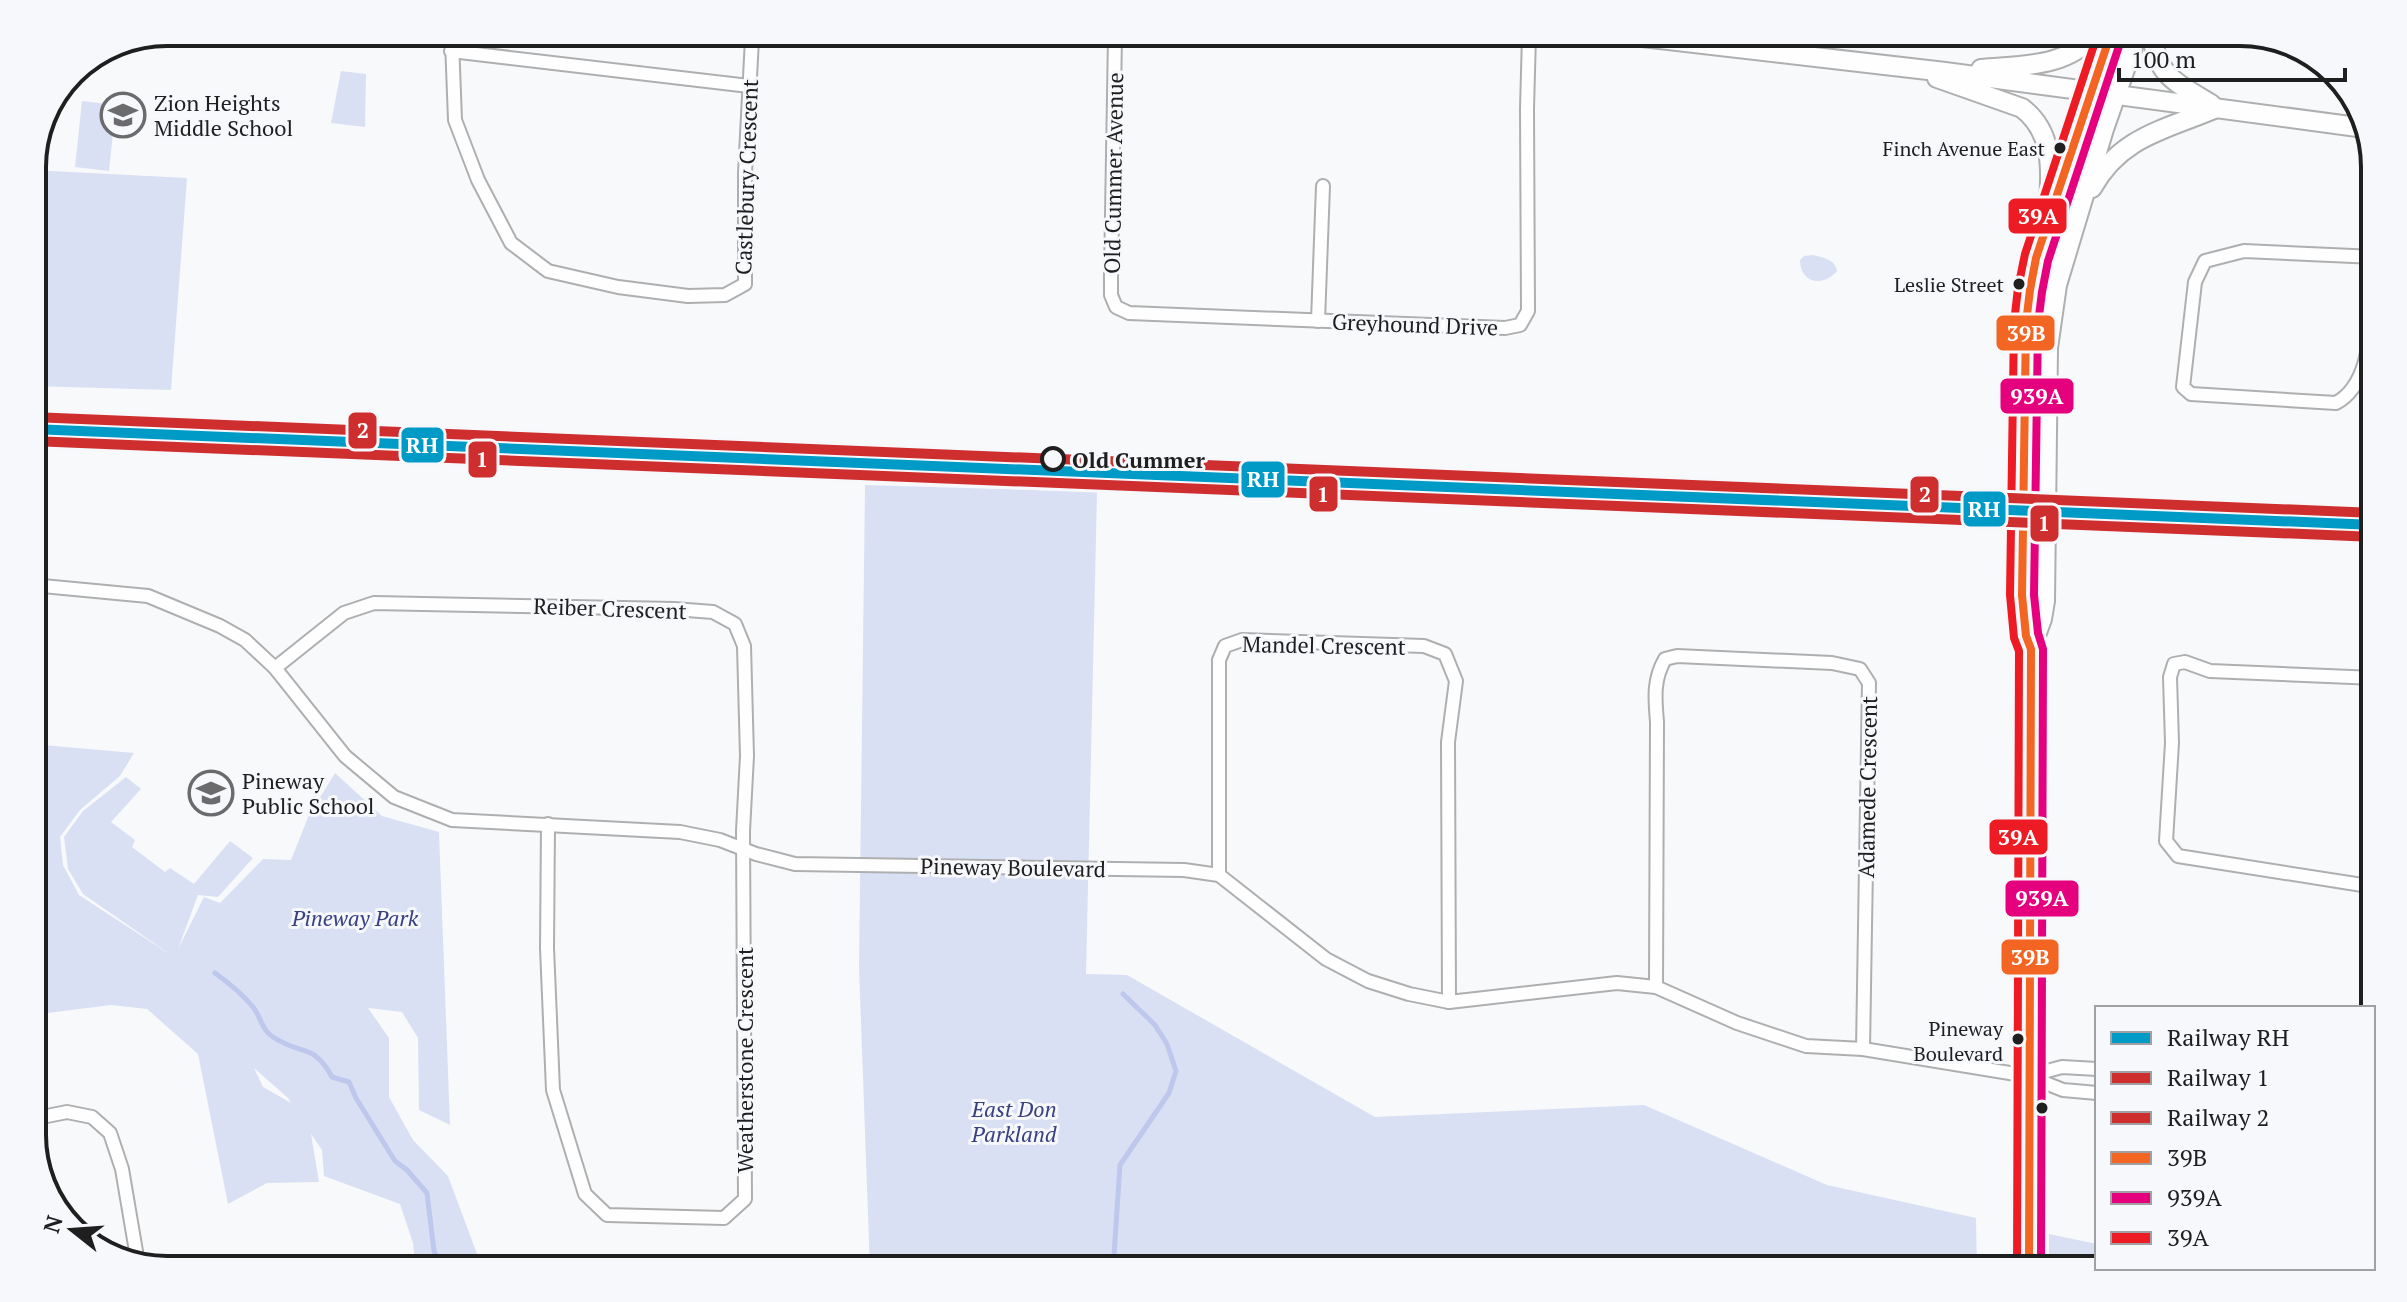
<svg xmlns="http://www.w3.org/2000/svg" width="2407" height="1302" viewBox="0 0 2407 1302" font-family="'PT Serif',serif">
  <rect width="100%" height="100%" fill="#f8f9fb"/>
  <!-- green -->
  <g fill="#dae0f3" fill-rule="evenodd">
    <path d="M 341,71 L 366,74 L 365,127 L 331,123 Z"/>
    <path d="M 82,101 L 116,105 L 109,171 L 75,167 Z"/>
    <path d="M 32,170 L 187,178 L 171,390 L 32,386 Z"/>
    <path d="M 1813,255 C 1824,258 1835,259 1837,271 C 1824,287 1800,284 1800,260 L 1804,256 Z"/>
    <path d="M 865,485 L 1097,492 L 1086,974 L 1127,975 L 1375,1117 L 1644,1105 L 1827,1185 L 1976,1218 L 1977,1270 L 870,1270 L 859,967 Z"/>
    <path d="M 32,744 L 134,753 L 120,776 L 80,810 L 60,837 L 63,865 L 79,895 L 174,957 L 83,894 L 68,869 L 64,837 L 83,811 L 126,777 L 141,789 L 111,822 L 135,840 L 132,847 L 165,872 L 170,868 L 194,884 L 230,841 L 253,858 L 218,897 L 198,895 L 178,949 L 204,897 L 220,903 L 263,859 L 291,860 L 309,815 L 335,773 L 382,816 L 439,832 L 450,1125 L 419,1110 L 418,1038 L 402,1012 L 368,1008 L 389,1038 L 389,1097 L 413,1140 L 448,1176 L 483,1270 L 416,1270 L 413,1243 L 400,1204 L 324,1176 L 322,1150 L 311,1134 L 319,1182 L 267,1183 L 228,1204 L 198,1054 L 147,1009 L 111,1005 L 32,1015 ZM 254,1068 L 288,1098 L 291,1103 L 263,1087 Z"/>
    <path d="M 2049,1234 L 2097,1244 L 2097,1268 L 2215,1270 L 2049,1270 Z"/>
  </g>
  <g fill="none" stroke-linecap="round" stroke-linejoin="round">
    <!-- stream -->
    <g stroke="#bec7ec" stroke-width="5">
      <path d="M 215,973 C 229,983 242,994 253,1007 C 261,1017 261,1029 273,1037 C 302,1056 314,1043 332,1077 L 349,1082 L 356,1098 L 395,1161 L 407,1170 L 427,1193 L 434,1251 L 443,1270"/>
      <path d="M 1113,1270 L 1120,1165 L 1169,1093 L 1176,1071 L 1167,1044 L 1155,1025 L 1123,994"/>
    </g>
    <!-- street casing -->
    <g stroke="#aeafb0" stroke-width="16">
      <g id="street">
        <path d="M 1115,37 L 1111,274 L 1111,295 L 1116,307 L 1129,313 L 1505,328 L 1520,325 L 1528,311 L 1527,109 L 1529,35"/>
        <path d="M 452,41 L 455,120 L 478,180 L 511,243 L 548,271 L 618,287 L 688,296 L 725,295 L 745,284 L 745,173 L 752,39"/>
        <path d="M 451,51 L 749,86"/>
        <path d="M 2375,257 L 2244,251 L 2205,261 L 2195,282 L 2183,387 L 2191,394 L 2336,403 C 2373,383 2370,323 2375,286"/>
        <path d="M 1318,321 L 1323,186"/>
        <path d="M 32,585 L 148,596 L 220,626 L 245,640 L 275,668 L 345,756 L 394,797 L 452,820 L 680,832 L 720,840 L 756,854 L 795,864 L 1184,870 L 1219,875 L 1326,959 L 1368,981 L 1409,994 L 1449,1002 L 1617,983 L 1656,987 L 1737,1023 L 1806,1046 L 1863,1049 L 2028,1076 L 2063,1090 L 2097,1093"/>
        <path d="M 275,668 L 344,613 L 374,603 L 674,609 L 713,612 L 735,624 L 744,646 L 747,756 L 743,831 L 745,1199 L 724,1218 L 607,1215 L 585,1194 L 553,1090 L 547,948 L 548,824"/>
        <path d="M 2375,678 L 2210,671 L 2185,662 L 2174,664 L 2170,677 L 2172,743 L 2166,841 L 2178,856 L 2375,887"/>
        <path d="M 1219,875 L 1219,660 L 1225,646 L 1242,640 L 1424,646 L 1445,654 L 1456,681 L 1448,742 L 1449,1002"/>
        <path d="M 1656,987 L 1657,722 C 1655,698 1653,680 1665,659 L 1677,656 L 1832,663 L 1860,669 L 1869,683 L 1863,1049"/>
        <path d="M 2028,1076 L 2062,1067 L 2097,1069"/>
        <path d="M 32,1119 L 67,1112 L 92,1117 L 110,1133 L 122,1169 L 138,1263"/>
        <path d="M 2373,1130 L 2375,1131"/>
      </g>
    </g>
    <!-- secondary casing -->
    <g stroke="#aeafb0" stroke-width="22">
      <g id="secondary">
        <path d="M 2152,32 C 2155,76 2177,83 2211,104"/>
        <path d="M 1625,35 L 1945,72 L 2365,128"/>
        <path d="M 1981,69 C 2023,65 2067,68 2096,33"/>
        <path d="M 1937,78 L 2022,108 C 2051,130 2052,165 2049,199"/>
        <path d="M 2092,188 C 2120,137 2164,130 2214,109"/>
        <path d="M 2031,649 L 2042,619 L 2045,601 L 2048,348 L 2057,285 L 2104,129 L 2138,32"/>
        <path d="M 2029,1270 L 2031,649 L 2026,636 L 2022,595 L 2026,323 L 2030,290 L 2036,258 L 2111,33"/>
      </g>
    </g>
    <!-- street -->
    <use href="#street" stroke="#fefefe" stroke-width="12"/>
    <!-- secondary -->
    <use href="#secondary" stroke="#fefefe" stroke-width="18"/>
    <!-- bus-1 casing -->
    <g stroke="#f7f8fc" stroke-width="14">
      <path id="bus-1" d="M 2029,1270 L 2031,649 L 2026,636 L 2022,595 L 2026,323 L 2030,290 L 2036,258 L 2111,33"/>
    </g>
    <!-- bus-2 casing -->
    <g stroke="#f7f8fc" stroke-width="14">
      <path id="bus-2" d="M 2041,1270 L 2043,649 L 2038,633 L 2034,595 L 2038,324 L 2042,292 L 2048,261 L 2122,37"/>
    </g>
    <!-- bus-3 casing -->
    <g stroke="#f7f8fc" stroke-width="14">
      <path id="bus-3" d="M 2017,1270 L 2019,651 L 2014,638 L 2010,595 L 2014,323 L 2018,288 L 2025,254 L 2098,33"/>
    </g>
    <!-- bus-1 -->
    <use href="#bus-1" stroke="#f26522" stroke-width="8"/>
    <!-- bus-2 -->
    <use href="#bus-2" stroke="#e5007d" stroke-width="8"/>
    <!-- bus-3 -->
    <use href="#bus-3" stroke="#ed1c24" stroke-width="8"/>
    <!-- rail-1 casing -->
    <g stroke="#f7f8fc" stroke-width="16">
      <path id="rail-1" d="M 32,429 L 2375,525"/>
    </g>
    <!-- rail-2 casing -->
    <g stroke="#f7f8fc" stroke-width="16">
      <path id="rail-2" d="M 32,441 L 2375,537"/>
    </g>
    <!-- rail-3 casing -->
    <g stroke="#f7f8fc" stroke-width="16">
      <path id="rail-3" d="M 32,417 L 2375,513"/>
    </g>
    <!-- rail-1 -->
    <use href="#rail-1" stroke="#009ac7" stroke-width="10"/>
    <!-- rail-2 -->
    <use href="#rail-2" stroke="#cf2e2f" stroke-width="10"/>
    <!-- rail-3 -->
    <use href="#rail-3" stroke="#cf2e2f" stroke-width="10"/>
  </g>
  <!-- icons -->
  <defs>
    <g id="school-ring" transform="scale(2.3)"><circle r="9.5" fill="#f7f8fc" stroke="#6b6b6d" stroke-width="1.5"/><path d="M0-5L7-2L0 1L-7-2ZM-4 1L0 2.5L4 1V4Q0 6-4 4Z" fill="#6b6b6d"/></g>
  </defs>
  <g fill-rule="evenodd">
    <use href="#school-ring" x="123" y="115"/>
    <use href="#school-ring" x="211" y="793"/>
  </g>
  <!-- markers -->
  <g fill="#1f1f20" stroke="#f7f8fc" stroke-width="3">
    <circle cx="2060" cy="148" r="7"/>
    <circle cx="2019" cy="284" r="7"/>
    <circle cx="2018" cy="1039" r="7"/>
    <circle cx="2042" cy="1108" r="7"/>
  </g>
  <circle fill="#f7f8fc" stroke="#1f1f20" stroke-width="4" cx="1053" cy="459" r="11"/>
  <g text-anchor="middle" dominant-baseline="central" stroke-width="6" stroke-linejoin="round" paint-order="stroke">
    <!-- bus labels -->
    <g font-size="20" fill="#1f1f20" stroke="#f7f8fc" text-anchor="end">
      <text x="2045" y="148">Finch Avenue East</text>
      <text x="2004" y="284">Leslie Street</text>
      <text x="2003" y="1028">Pineway<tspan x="2003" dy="25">Boulevard</tspan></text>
    </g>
    <!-- poi labels -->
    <g font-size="22" fill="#1f1f20" stroke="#f7f8fc" text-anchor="start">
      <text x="154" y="102">Zion Heights<tspan x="154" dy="25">Middle School</tspan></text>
      <text x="242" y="780">Pineway<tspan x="242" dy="25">Public School</tspan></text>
    </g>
    <!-- street labels -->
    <g font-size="22" fill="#1f1f20" stroke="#f7f8fc">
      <text transform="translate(1113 173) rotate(-89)">Old Cummer Avenue</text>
      <text transform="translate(746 177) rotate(-88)">Castlebury Crescent</text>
      <text transform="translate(1415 324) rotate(2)">Greyhound Drive</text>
      <text transform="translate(610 608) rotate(2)">Reiber Crescent</text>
      <text transform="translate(1324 645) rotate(1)">Mandel Crescent</text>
      <text transform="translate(1867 787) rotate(-89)">Adamede Crescent</text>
      <text transform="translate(1013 867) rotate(1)">Pineway Boulevard</text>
      <text transform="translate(744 1060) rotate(-90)">Weatherstone Crescent</text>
    </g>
    <!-- stop labels -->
    <g font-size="22" font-weight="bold" fill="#1f1f20" stroke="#f7f8fc" text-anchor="start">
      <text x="1072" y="459">Old Cummer</text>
    </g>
    <!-- park labels -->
    <g font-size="22" font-style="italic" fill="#384181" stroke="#f7f8fc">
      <text x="355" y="917">Pineway Park</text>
      <text x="1014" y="1108">East Don<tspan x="1014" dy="25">Parkland</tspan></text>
    </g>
  </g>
  <!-- crop -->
  <path d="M0 0H2407V1302H0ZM167 46H2240A121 121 0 0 1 2361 167V1135A121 121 0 0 1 2240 1256H167A121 121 0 0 1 46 1135V167A121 121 0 0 1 167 46Z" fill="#f7f8fc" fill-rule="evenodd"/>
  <path fill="none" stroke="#1f1f20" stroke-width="4" d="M167 46H2240A121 121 0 0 1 2361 167V1135A121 121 0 0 1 2240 1256H167A121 121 0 0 1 46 1135V167A121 121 0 0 1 167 46Z"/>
  <g stroke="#f7f8fc" stroke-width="3">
    <rect x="2007" y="197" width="61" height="38" rx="8" fill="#ed1c24"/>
    <rect x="1995" y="314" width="61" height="38" rx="8" fill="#f26522"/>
    <rect x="1999" y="377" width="76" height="38" rx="8" fill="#e5007d"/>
    <rect x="347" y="411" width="31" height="39" rx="8" fill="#cf2e2f"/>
    <rect x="400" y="426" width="45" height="38" rx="8" fill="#009ac7"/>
    <rect x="467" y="440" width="31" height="39" rx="8" fill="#cf2e2f"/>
    <rect x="1240" y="460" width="46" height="39" rx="8" fill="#009ac7"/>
    <rect x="1308" y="475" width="31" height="38" rx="8" fill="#cf2e2f"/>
    <rect x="1909" y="475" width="31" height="39" rx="8" fill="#cf2e2f"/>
    <rect x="1962" y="490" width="45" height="38" rx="8" fill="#009ac7"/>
    <rect x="2029" y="504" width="31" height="39" rx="8" fill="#cf2e2f"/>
    <rect x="1988" y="818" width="61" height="38" rx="8" fill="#ed1c24"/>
    <rect x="2004" y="879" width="76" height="39" rx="8" fill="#e5007d"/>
    <rect x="2000" y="938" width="60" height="38" rx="8" fill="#f26522"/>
  </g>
  <g font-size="22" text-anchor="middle" font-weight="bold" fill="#fff">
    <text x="2038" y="224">39A</text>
    <text x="2026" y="341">39B</text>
    <text x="2037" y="404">939A</text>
    <text x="363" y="438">2</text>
    <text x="422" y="453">RH</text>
    <text x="482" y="467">1</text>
    <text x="1263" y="487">RH</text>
    <text x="1323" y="502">1</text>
    <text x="1925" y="502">2</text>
    <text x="1984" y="517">RH</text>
    <text x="2044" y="531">1</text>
    <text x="2018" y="845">39A</text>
    <text x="2042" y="906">939A</text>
    <text x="2030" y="965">39B</text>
  </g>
  <!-- legend -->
  <rect x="2095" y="1006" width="280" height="264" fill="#f7f8fc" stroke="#a1a1a4" stroke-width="2"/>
  <rect x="2111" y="1032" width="40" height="12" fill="#009ac7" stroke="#a1a1a4" stroke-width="2"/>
  <text x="2167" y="1046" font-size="24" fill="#1f1f20">Railway RH</text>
  <rect x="2111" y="1072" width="40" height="12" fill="#cf2e2f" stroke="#a1a1a4" stroke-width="2"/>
  <text x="2167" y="1086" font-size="24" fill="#1f1f20">Railway 1</text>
  <rect x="2111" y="1112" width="40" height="12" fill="#cf2e2f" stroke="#a1a1a4" stroke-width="2"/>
  <text x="2167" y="1126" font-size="24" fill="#1f1f20">Railway 2</text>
  <rect x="2111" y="1152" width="40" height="12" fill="#f26522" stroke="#a1a1a4" stroke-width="2"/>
  <text x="2167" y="1166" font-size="24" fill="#1f1f20">39B</text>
  <rect x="2111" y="1192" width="40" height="12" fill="#e5007d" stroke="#a1a1a4" stroke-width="2"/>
  <text x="2167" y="1206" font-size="24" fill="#1f1f20">939A</text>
  <rect x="2111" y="1232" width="40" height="12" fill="#ed1c24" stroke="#a1a1a4" stroke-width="2"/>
  <text x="2167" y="1246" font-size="24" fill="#1f1f20">39A</text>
  <!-- north arrow -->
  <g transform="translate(72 1230) rotate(287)" stroke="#f7f8fc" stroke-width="6" paint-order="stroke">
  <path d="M0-6L14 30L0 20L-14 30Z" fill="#1f1f20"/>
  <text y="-12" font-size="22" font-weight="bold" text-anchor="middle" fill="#1f1f20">N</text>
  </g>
  <!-- scale -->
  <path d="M2119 68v12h226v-12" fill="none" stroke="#1f1f20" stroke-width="4"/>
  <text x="2131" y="68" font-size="24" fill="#1f1f20" stroke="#f7f8fc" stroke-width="6" paint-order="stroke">100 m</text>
</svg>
